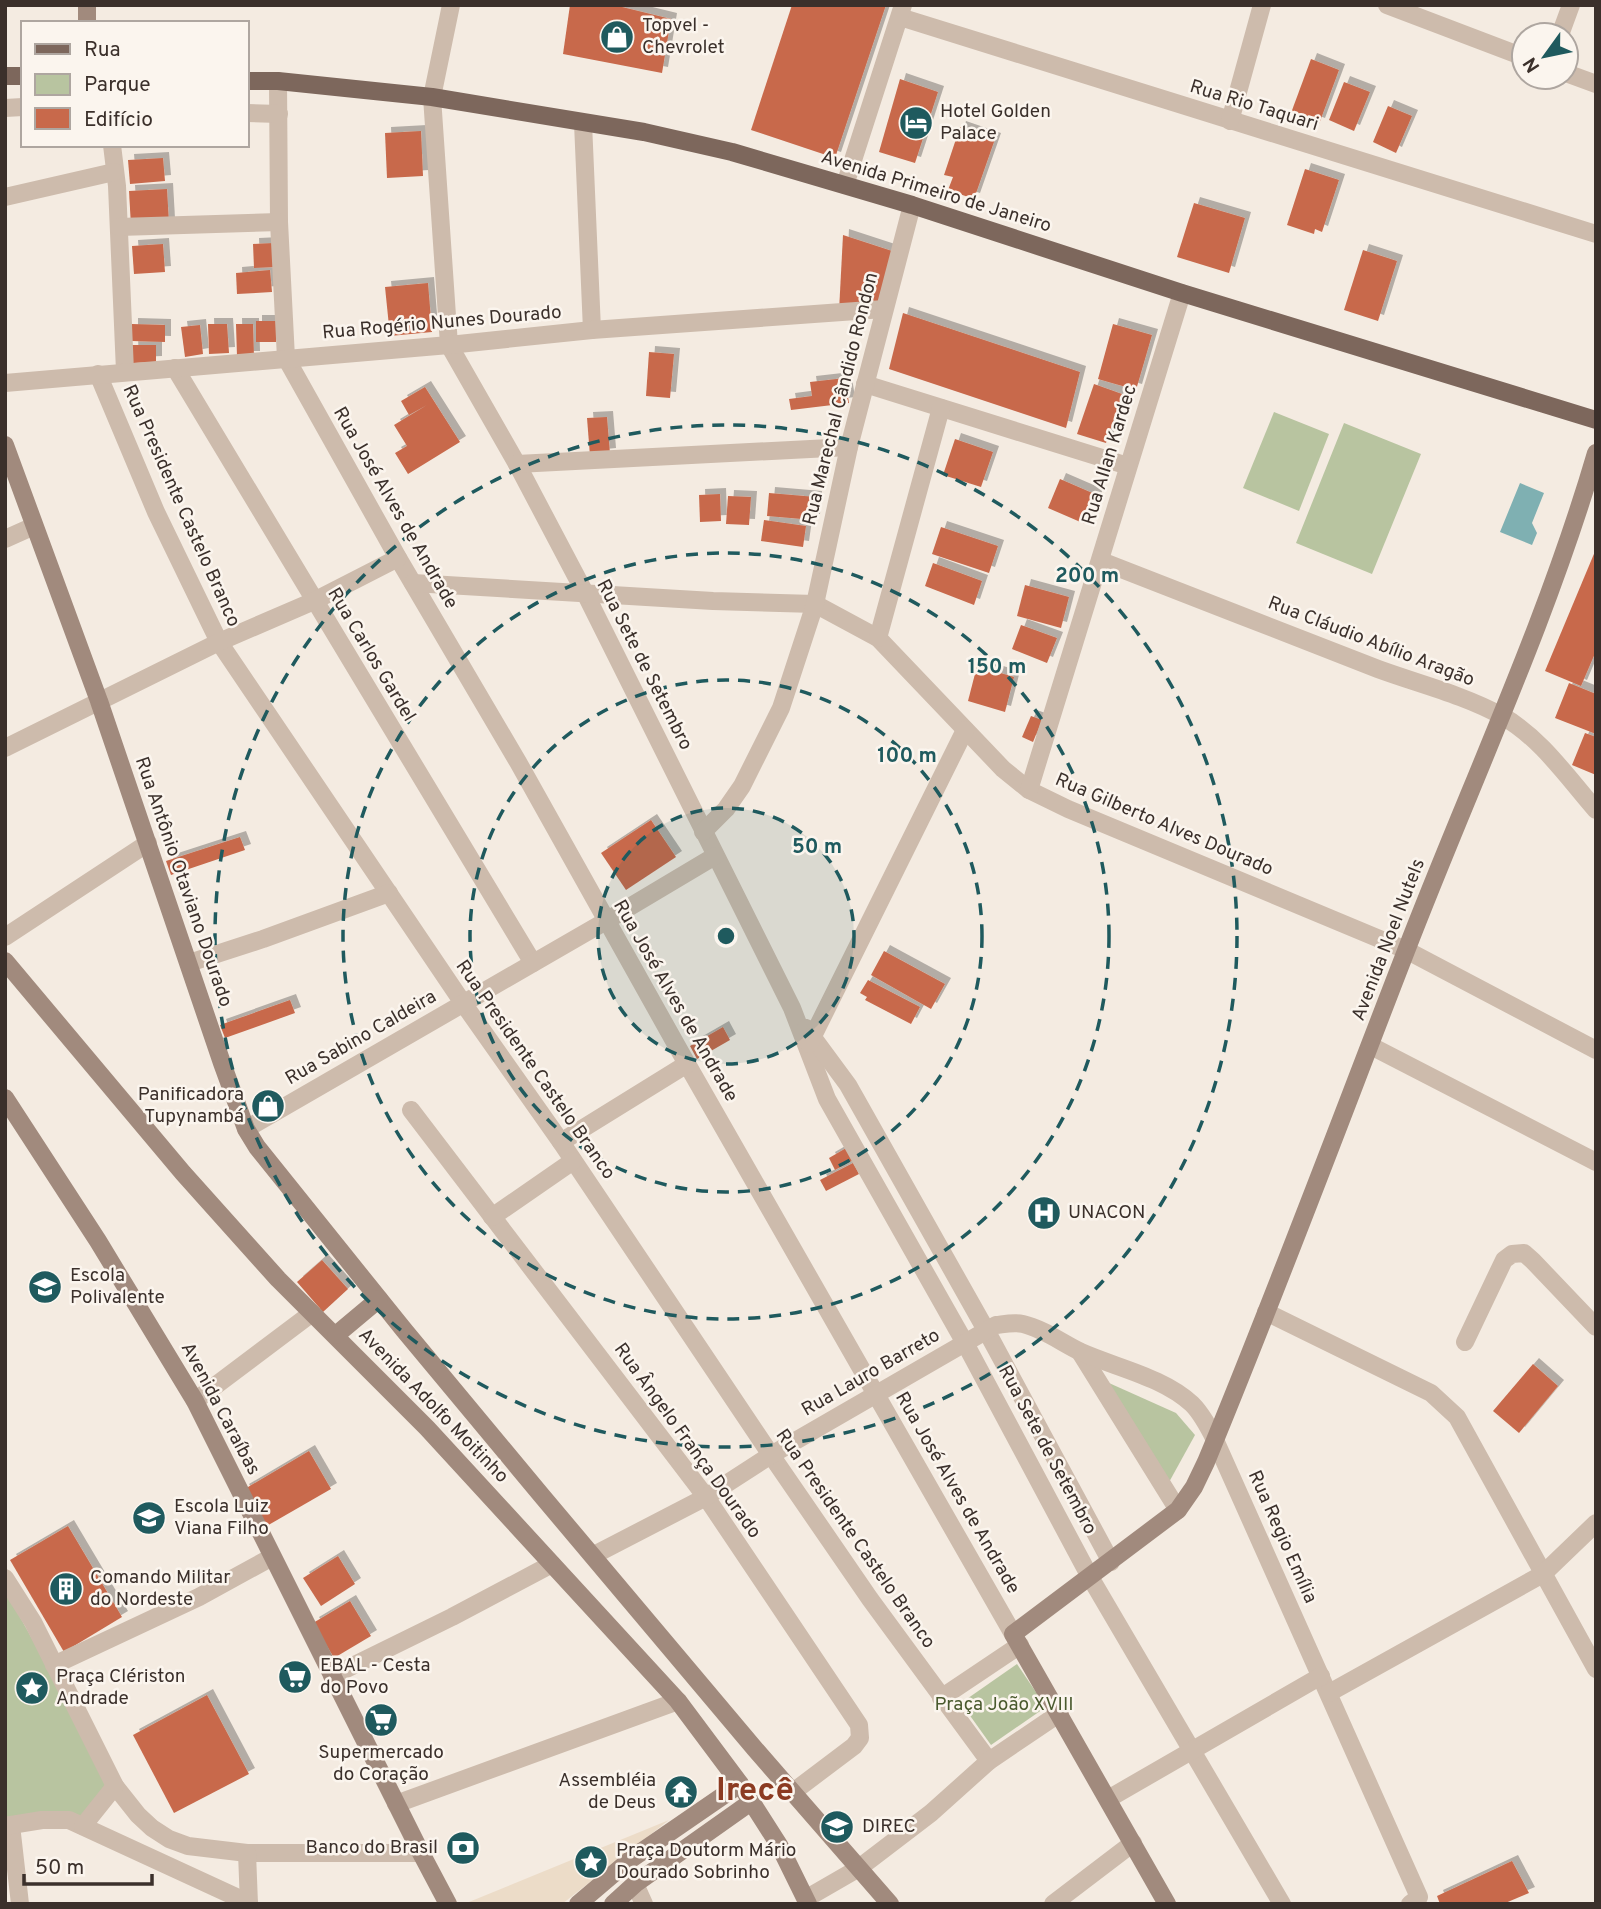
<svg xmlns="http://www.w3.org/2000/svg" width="1601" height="1909" viewBox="0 0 1601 1909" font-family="Overpass,sans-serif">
  <defs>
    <filter id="shadow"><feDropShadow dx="6" dy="-6" stdDeviation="0" flood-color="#0004"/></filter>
  </defs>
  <rect width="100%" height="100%" fill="#f4ebe1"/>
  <!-- green -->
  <g fill="#b8c4a0">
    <path d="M 1274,412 L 1329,434 L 1299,511 L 1243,488 Z"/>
    <path d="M 1344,423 L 1421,454 L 1372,574 L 1296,543 Z"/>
    <path d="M 1109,1383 L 1176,1413 L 1195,1435 L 1168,1484 Z"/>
    <path d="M 5,1590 L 114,1786 L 84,1822 L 5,1821 Z"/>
    <path d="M 1017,1664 L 1046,1707 L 991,1745 L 961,1703 Z"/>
  </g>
  <!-- plaza -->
  <path fill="#ecdcc8" d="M 669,1820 L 562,1904 L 464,1904 Z"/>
  <!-- water -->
  <path fill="#7fb0b2" d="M 1520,483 L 1544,493 L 1532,523 L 1537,533 L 1532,545 L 1500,532 Z"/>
  <!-- building -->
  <g fill="#c8694b" filter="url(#shadow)">
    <path d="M 570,5 L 614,5 L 671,19 L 662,73 L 563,54 Z"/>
    <path d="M 792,5 L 886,5 L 835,158 L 751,130 Z"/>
    <path d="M 1311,59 L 1339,70 L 1319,124 L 1291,113 Z"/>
    <path d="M 900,79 L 938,92 L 915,163 L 879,152 Z"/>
    <path d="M 1344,82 L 1370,92 L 1354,131 L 1329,120 Z"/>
    <path d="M 1388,106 L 1412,116 L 1396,153 L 1373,142 Z"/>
    <path d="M 960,127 L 995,139 L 974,199 L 948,190 L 953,177 L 944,175 Z"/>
    <path d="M 421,131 L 423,176 L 387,178 L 385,133 Z"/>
    <path d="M 163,158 L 165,181 L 130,184 L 128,160 Z"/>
    <path d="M 1305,169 L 1339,180 L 1322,232 L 1315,229 L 1314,234 L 1287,225 Z"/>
    <path d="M 167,189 L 169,224 L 131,226 L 129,191 Z"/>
    <path d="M 1194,203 L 1245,218 L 1229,273 L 1177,257 Z"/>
    <path d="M 843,235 L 892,251 L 877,306 L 839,311 Z"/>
    <path d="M 274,243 L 275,267 L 254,268 L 253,244 Z"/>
    <path d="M 163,244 L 165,272 L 134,274 L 132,246 Z"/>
    <path d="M 1363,250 L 1397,261 L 1378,321 L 1344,310 Z"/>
    <path d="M 270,270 L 272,292 L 237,294 L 236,273 Z"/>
    <path d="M 428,283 L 432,332 L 390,336 L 385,287 Z"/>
    <path d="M 903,313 L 1080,372 L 1066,428 L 889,369 Z"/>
    <rect x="256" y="321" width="20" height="21"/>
    <path d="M 132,324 L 165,325 L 165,342 L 132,341 Z"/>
    <path d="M 208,324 L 227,324 L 229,353 L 209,354 Z"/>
    <path d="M 236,324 L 253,324 L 254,357 L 237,357 Z"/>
    <path d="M 1113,324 L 1152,335 L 1136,390 L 1098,379 Z"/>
    <path d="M 200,325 L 203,354 L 185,357 L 181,327 Z"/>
    <path d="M 132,345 L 156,345 L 156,362 L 133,363 Z"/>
    <path d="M 649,352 L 674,354 L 670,398 L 646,396 Z"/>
    <path d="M 845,378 L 849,403 L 791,410 L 789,399 L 812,396 L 810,382 Z"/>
    <path d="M 1094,384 L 1122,394 L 1106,443 L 1077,434 Z"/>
    <path d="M 425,387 L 460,442 L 408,474 L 395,453 L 407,446 L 394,425 L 427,405 L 409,415 L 401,401 Z"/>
    <path d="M 607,417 L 610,454 L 590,456 L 587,418 Z"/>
    <path d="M 955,439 L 993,452 L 981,487 L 943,475 Z"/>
    <path d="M 1060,479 L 1097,495 L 1085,524 L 1048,508 Z"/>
    <path d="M 769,493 L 816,497 L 814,520 L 767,516 Z"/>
    <path d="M 720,494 L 721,521 L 700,522 L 699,495 Z"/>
    <path d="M 728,496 L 751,497 L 749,525 L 726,524 Z"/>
    <path d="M 764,520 L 806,526 L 803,547 L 761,541 Z"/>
    <path d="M 941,527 L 998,546 L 989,573 L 932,554 Z"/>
    <path d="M 1596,549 L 1596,651 L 1581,686 L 1545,671 Z"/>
    <path d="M 933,563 L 982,581 L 974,605 L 925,586 Z"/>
    <path d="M 1025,585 L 1069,597 L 1061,628 L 1017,616 Z"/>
    <path d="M 1021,625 L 1057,638 L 1047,663 L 1012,649 Z"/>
    <path d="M 977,666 L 1014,677 L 1005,712 L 968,701 Z"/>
    <path d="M 1569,683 L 1596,694 L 1596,734 L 1555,718 Z"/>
    <path d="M 1031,716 L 1042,720 L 1033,742 L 1022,737 Z"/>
    <path d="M 1585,733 L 1596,737 L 1596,775 L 1572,765 Z"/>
    <path d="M 651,820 L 676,857 L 626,890 L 601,853 Z"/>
    <path d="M 240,837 L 245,850 L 171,875 L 166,861 Z"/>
    <path d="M 884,951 L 945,984 L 931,1009 L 871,975 Z"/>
    <path d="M 868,980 L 920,1007 L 911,1024 L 865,1000 L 867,997 L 860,993 Z"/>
    <path d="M 290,1000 L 295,1013 L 225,1038 L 220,1025 Z"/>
    <path d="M 723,1027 L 730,1040 L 697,1059 L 690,1046 Z"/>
    <path d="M 848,1147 L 855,1159 L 835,1170 L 829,1158 Z"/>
    <path d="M 853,1163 L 859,1174 L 826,1191 L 820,1180 Z"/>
    <path d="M 322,1260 L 348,1289 L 323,1312 L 297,1282 Z"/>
    <path d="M 1533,1364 L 1558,1386 L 1519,1433 L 1493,1411 Z"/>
    <path d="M 309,1451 L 331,1489 L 265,1527 L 243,1490 Z"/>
    <path d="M 68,1526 L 122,1617 L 64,1652 L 10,1560 Z"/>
    <path d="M 338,1556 L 355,1584 L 321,1606 L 303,1578 Z"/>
    <path d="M 350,1601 L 371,1636 L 334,1658 L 313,1623 Z"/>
    <path d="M 207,1695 L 249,1774 L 174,1813 L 133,1735 Z"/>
    <path d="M 1512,1861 L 1529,1893 L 1503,1904 L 1440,1904 L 1437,1896 Z"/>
  </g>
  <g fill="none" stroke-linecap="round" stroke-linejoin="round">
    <!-- street -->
    <g stroke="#cdbbac" stroke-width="18">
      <path d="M 451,5 L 432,97 L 449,345 L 517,464 L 585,593 L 792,1008 L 827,1099 L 965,1343 L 1090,1577 L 1282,1904"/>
      <path d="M 1387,5 L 1524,57"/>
      <path d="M 900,17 L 1596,234"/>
      <path d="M 1560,35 L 1571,5"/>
      <path d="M 1566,73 L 1596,84"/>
      <path d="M 278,81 L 279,222 L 286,358 L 398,558 L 518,762 L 687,1064 L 1013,1634"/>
      <path d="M 5,108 L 23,107"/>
      <path d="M 247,113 L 279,114"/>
      <path d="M 1230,121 L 1262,5"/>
      <path d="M 583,123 L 592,330"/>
      <path d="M 112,145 L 117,186 L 125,371"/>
      <path d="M 845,185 L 903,5"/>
      <path d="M 5,197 L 114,172"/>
      <path d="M 119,227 L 279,222"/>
      <path d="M 175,368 L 533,963"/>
      <path d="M 98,374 L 156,512 L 219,642 L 463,1003 L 561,1142 L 771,1455 L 870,1599 L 989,1761"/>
      <path d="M 5,383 L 449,345 L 592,330 L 884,309"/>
      <path d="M 865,384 L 1128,466"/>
      <path d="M 517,464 L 849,447"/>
      <path d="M 5,539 L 34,526"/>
      <path d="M 1101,561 C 1193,597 1286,633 1378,669 C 1419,684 1464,695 1502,716 C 1540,737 1568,778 1596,810"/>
      <path d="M 413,583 L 713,601 L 815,604 L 878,638 L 1003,769 L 1029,790 L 1068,809 L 1406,950 L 1596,1050"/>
      <path d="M 878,638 L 941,408"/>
      <path d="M 5,748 L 219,642 L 314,601 L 398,558"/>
      <path d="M 1029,790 L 1182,293"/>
      <path d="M 703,832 L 726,809 L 742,786 L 781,708 L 815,604 L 849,447 L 912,205"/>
      <path d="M 5,937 L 148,843"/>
      <path d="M 189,963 L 263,939 L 389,893"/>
      <path d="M 806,1028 L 848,1085 L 986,1330 L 1111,1562"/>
      <path d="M 809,1044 L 965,730"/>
      <path d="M 1371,1046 L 1596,1162"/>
      <path d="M 411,1110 L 706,1497 L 859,1725 L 860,1738 L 854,1746 L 793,1792"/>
      <path d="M 246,1129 L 606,921 L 715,856"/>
      <path d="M 561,1142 L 687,1064"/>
      <path d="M 492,1217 L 573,1161"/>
      <path d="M 1266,1312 L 1431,1393 L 1457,1417 L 1596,1669"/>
      <path d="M 1465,1342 L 1504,1260 L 1512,1254 L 1524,1253 L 1533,1261 L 1596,1327"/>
      <path d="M 1080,1352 L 1178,1510"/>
      <path d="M 195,1401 L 312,1313"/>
      <path d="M 594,1555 L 706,1497 L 771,1455 L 996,1325 C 1005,1324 1014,1322 1023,1324 C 1044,1329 1062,1343 1081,1352 C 1117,1368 1163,1377 1192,1404 C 1202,1414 1209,1428 1215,1440 L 1419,1897 L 1410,1904"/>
      <path d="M 5,1578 L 33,1622 L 115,1786 L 138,1815 L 152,1828 L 169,1839 L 188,1846 L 247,1853 L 421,1853"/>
      <path d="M 54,1665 L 199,1597 L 272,1557"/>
      <path d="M 332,1676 L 452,1617 L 552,1564"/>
      <path d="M 1329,1693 L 1543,1574 L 1596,1523"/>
      <path d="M 941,1698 L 1020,1645"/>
      <path d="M 1108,1799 L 1321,1676"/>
      <path d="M 396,1804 L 678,1701"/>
      <path d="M 11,1825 L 20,1904"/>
      <path d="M 5,1826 L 42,1820 L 69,1820 L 249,1903"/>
      <path d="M 83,1826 L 115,1786"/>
      <path d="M 247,1853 L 249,1904"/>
      <path d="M 635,1884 L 644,1904"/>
      <path d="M 807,1898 L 859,1868 L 931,1813 L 989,1761 L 1060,1713"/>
      <path d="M 1053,1904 L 1133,1843"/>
    </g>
    <!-- secondary -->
    <g stroke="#a18a7d" stroke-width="18">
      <path d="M 87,5 L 87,23"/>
      <path d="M 5,445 L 99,701 L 222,1063 L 246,1129 L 257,1147 L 404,1330 L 542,1496 L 755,1749 L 890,1904"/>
      <path d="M 5,961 L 183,1173 L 278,1279 L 427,1428 L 678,1701 L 740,1784 L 779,1845 L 808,1904"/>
      <path d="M 5,1098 L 98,1241 L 195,1401 L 421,1853 L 448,1904"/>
      <path d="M 336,1335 L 379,1299"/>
      <path d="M 578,1904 L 631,1859 L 740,1784"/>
      <path d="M 613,1904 L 635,1884 L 751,1802"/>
      <path d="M 1167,1904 L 1013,1634 L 1178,1510 L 1194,1487 L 1206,1462 C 1276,1293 1340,1121 1406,951 C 1470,785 1546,624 1596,453"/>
    </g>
    <!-- primary -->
    <g stroke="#7d675c" stroke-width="18">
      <path d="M 5,76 L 23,76"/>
      <path d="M 247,81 L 278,81 L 432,97 L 644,132 L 732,152 L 912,205 L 1182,293 L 1596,420"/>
    </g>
  </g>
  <!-- distance rings -->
  <circle cx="726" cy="936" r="128" fill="#1f5a5e" fill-opacity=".12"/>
  <g fill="none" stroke="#1f5a5e" stroke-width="3.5" stroke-dasharray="12 9">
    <circle cx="726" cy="936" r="128"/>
    <circle cx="726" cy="936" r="256"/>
    <circle cx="726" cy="936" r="383"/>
    <circle cx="726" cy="936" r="511"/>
  </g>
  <!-- icons -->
  <defs>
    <g id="shop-disc" transform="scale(1.75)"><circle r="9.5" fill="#1f5a5e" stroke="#fbf5ee"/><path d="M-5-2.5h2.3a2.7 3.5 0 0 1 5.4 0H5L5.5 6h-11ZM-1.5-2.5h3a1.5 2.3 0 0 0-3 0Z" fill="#fff"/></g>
    <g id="hotel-disc" transform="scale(1.75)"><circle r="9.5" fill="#1f5a5e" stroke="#fbf5ee"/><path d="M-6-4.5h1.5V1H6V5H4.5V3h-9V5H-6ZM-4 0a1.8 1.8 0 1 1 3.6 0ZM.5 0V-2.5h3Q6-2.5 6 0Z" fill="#fff"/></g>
    <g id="hospital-disc" transform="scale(1.75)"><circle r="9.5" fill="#1f5a5e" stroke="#fbf5ee"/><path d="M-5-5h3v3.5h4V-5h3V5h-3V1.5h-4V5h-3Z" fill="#fff"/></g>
    <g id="school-disc" transform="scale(1.75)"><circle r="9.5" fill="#1f5a5e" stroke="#fbf5ee"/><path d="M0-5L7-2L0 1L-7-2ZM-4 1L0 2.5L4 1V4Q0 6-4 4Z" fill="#fff"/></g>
    <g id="building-disc" transform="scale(1.75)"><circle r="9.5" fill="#1f5a5e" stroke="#fbf5ee"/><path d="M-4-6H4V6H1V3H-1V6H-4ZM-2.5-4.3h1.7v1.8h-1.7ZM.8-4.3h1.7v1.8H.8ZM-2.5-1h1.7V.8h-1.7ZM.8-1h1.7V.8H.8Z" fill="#fff"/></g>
    <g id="supermarket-disc" transform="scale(1.75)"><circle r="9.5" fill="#1f5a5e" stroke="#fbf5ee"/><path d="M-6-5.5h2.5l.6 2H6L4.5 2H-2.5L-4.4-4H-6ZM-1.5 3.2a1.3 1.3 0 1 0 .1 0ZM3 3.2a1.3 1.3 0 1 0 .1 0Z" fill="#fff"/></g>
    <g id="sight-disc" transform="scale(1.75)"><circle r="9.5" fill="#1f5a5e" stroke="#fbf5ee"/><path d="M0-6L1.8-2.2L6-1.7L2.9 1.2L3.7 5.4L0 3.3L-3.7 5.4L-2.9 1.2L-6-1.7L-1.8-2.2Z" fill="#fff"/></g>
    <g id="temple-disc" transform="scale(1.75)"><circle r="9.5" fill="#1f5a5e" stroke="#fbf5ee"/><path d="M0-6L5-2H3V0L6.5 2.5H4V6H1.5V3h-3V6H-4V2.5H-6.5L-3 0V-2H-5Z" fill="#fff"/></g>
    <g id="bank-disc" transform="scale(1.75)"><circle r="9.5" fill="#1f5a5e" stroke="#fbf5ee"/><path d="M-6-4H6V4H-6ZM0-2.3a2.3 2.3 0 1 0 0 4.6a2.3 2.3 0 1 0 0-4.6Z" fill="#fff"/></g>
  </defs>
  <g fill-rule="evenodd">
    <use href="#shop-disc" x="617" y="37"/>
    <use href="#hotel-disc" x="916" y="123"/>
    <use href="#shop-disc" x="268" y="1106"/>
    <use href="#hospital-disc" x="1044" y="1213"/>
    <use href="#school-disc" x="45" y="1287"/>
    <use href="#school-disc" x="149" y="1518"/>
    <use href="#building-disc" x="66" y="1589"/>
    <use href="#supermarket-disc" x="295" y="1677"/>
    <use href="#sight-disc" x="32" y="1688"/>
    <use href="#supermarket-disc" x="381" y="1720"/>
    <use href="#temple-disc" x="681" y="1792"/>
    <use href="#school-disc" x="837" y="1827"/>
    <use href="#bank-disc" x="463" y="1848"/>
    <use href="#sight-disc" x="591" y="1862"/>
  </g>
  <g text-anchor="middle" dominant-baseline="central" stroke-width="5" stroke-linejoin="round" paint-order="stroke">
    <!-- poi labels -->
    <g font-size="19" fill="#3b302b" stroke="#fbf5ee" text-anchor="start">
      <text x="642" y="26">Topvel -<tspan x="642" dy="22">Chevrolet</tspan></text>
      <text x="940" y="112">Hotel Golden<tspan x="940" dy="22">Palace</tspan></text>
      <text x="244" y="1095" text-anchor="end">Panificadora<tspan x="244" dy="22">Tupynambá</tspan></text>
      <text x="1068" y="1213">UNACON</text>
      <text x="70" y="1276">Escola<tspan x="70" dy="22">Polivalente</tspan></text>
      <text x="174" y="1507">Escola Luiz<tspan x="174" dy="22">Viana Filho</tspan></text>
      <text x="90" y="1578">Comando Militar<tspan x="90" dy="22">do Nordeste</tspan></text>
      <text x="320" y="1666">EBAL - Cesta<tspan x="320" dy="22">do Povo</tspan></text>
      <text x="56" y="1677">Praça Clériston<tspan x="56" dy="22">Andrade</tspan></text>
      <text x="381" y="1753" text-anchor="middle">Supermercado<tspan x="381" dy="22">do Coração</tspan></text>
      <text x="656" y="1781" text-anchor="end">Assembléia<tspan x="656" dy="22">de Deus</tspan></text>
      <text x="862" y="1827">DIREC</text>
      <text x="438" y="1848" text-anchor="end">Banco do Brasil</text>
      <text x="616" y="1851">Praça Doutorm Mário<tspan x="616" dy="22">Dourado Sobrinho</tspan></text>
    </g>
    <!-- street labels -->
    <g font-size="19" fill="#3b302b" stroke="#fbf5ee">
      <text transform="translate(1254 106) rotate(17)">Rua Rio Taquari</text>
      <text transform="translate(936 192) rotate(17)">Avenida Primeiro de Janeiro</text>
      <text transform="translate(442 323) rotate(-5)">Rua Rogério Nunes Dourado</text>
      <text transform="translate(841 399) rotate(-76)">Rua Marechal Cândido Rondon</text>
      <text transform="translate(1110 455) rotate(-73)">Rua Allan Kardec</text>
      <text transform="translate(181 506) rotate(66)">Rua Presidente Castelo Branco</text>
      <text transform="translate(395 508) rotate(60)">Rua José Alves de Andrade</text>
      <text transform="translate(1371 642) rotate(21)">Rua Cláudio Abílio Aragão</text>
      <text transform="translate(371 655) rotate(59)">Rua Carlos Gardel</text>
      <text transform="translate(644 665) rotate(63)">Rua Sete de Setembro</text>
      <text transform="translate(1164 825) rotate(23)">Rua Gilberto Alves Dourado</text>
      <text transform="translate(183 882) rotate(71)">Rua Antônio Otaviano Dourado</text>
      <text transform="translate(1389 940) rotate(-69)">Avenida Noel Nutels</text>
      <text transform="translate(675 1001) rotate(60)">Rua José Alves de Andrade</text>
      <text transform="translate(361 1038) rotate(-30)">Rua Sabino Caldeira</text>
      <text transform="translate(535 1070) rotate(55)">Rua Presidente Castelo Branco</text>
      <text transform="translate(871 1373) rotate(-30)">Rua Lauro Barreto</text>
      <text transform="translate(433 1406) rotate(46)">Avenida Adolfo Moitinho</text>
      <text transform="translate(220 1409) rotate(62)">Avenida Caraíbas</text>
      <text transform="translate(687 1441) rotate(54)">Rua Ângelo França Dourado</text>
      <text transform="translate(1047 1450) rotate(62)">Rua Sete de Setembro</text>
      <text transform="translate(957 1493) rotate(60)">Rua José Alves de Andrade</text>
      <text transform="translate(1282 1537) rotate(66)">Rua Regio Emília</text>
      <text transform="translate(855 1539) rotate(55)">Rua Presidente Castelo Branco</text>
    </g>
    <!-- park labels -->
    <g font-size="19" fill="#4a5a2e" stroke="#fbf5ee">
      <text x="1004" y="1705">Praça João XVIII</text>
    </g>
    <!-- town labels -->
    <g font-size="33" font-weight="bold" fill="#8c3b22" stroke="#fbf5ee">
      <text x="755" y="1792">Irecê</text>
    </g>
  </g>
  <circle cx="726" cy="936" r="10" fill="#1f5a5e" stroke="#fbf5ee" stroke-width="3.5"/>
  <g font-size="21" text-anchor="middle" font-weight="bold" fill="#1f5a5e" stroke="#fbf5ee" stroke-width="5" stroke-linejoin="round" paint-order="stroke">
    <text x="1087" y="582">200 m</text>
    <text x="997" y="673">150 m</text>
    <text x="907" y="762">100 m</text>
    <text x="817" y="853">50 m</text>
  </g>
  <!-- border -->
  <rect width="1601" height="1909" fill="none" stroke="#3b302b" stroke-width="14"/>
  <!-- legend -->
  <rect x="21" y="21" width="228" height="126" fill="#fbf5ee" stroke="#aea6a0" stroke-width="2"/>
  <rect x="35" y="44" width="35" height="10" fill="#7d675c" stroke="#aea6a0" stroke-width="2"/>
  <text x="84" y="56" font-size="21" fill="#3b302b">Rua</text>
  <rect x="35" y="74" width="35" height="21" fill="#b8c4a0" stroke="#aea6a0" stroke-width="2"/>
  <text x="84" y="91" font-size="21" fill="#3b302b">Parque</text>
  <rect x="35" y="108" width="35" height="21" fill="#c8694b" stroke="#aea6a0" stroke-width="2"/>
  <text x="84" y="126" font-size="21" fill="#3b302b">Edifício</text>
  <!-- north arrow -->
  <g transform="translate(1545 56) rotate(237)"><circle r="33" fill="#fbf5ee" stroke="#aea6a0" stroke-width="2"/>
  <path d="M0-5L12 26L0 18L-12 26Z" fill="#1f5a5e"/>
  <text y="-10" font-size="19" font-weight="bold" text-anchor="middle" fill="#3b302b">N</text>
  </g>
  <!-- scale -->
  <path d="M24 1874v10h128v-10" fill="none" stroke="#3b302b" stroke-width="3.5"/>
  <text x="35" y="1874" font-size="21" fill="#3b302b" stroke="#fbf5ee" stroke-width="5" paint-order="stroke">50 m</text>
</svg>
